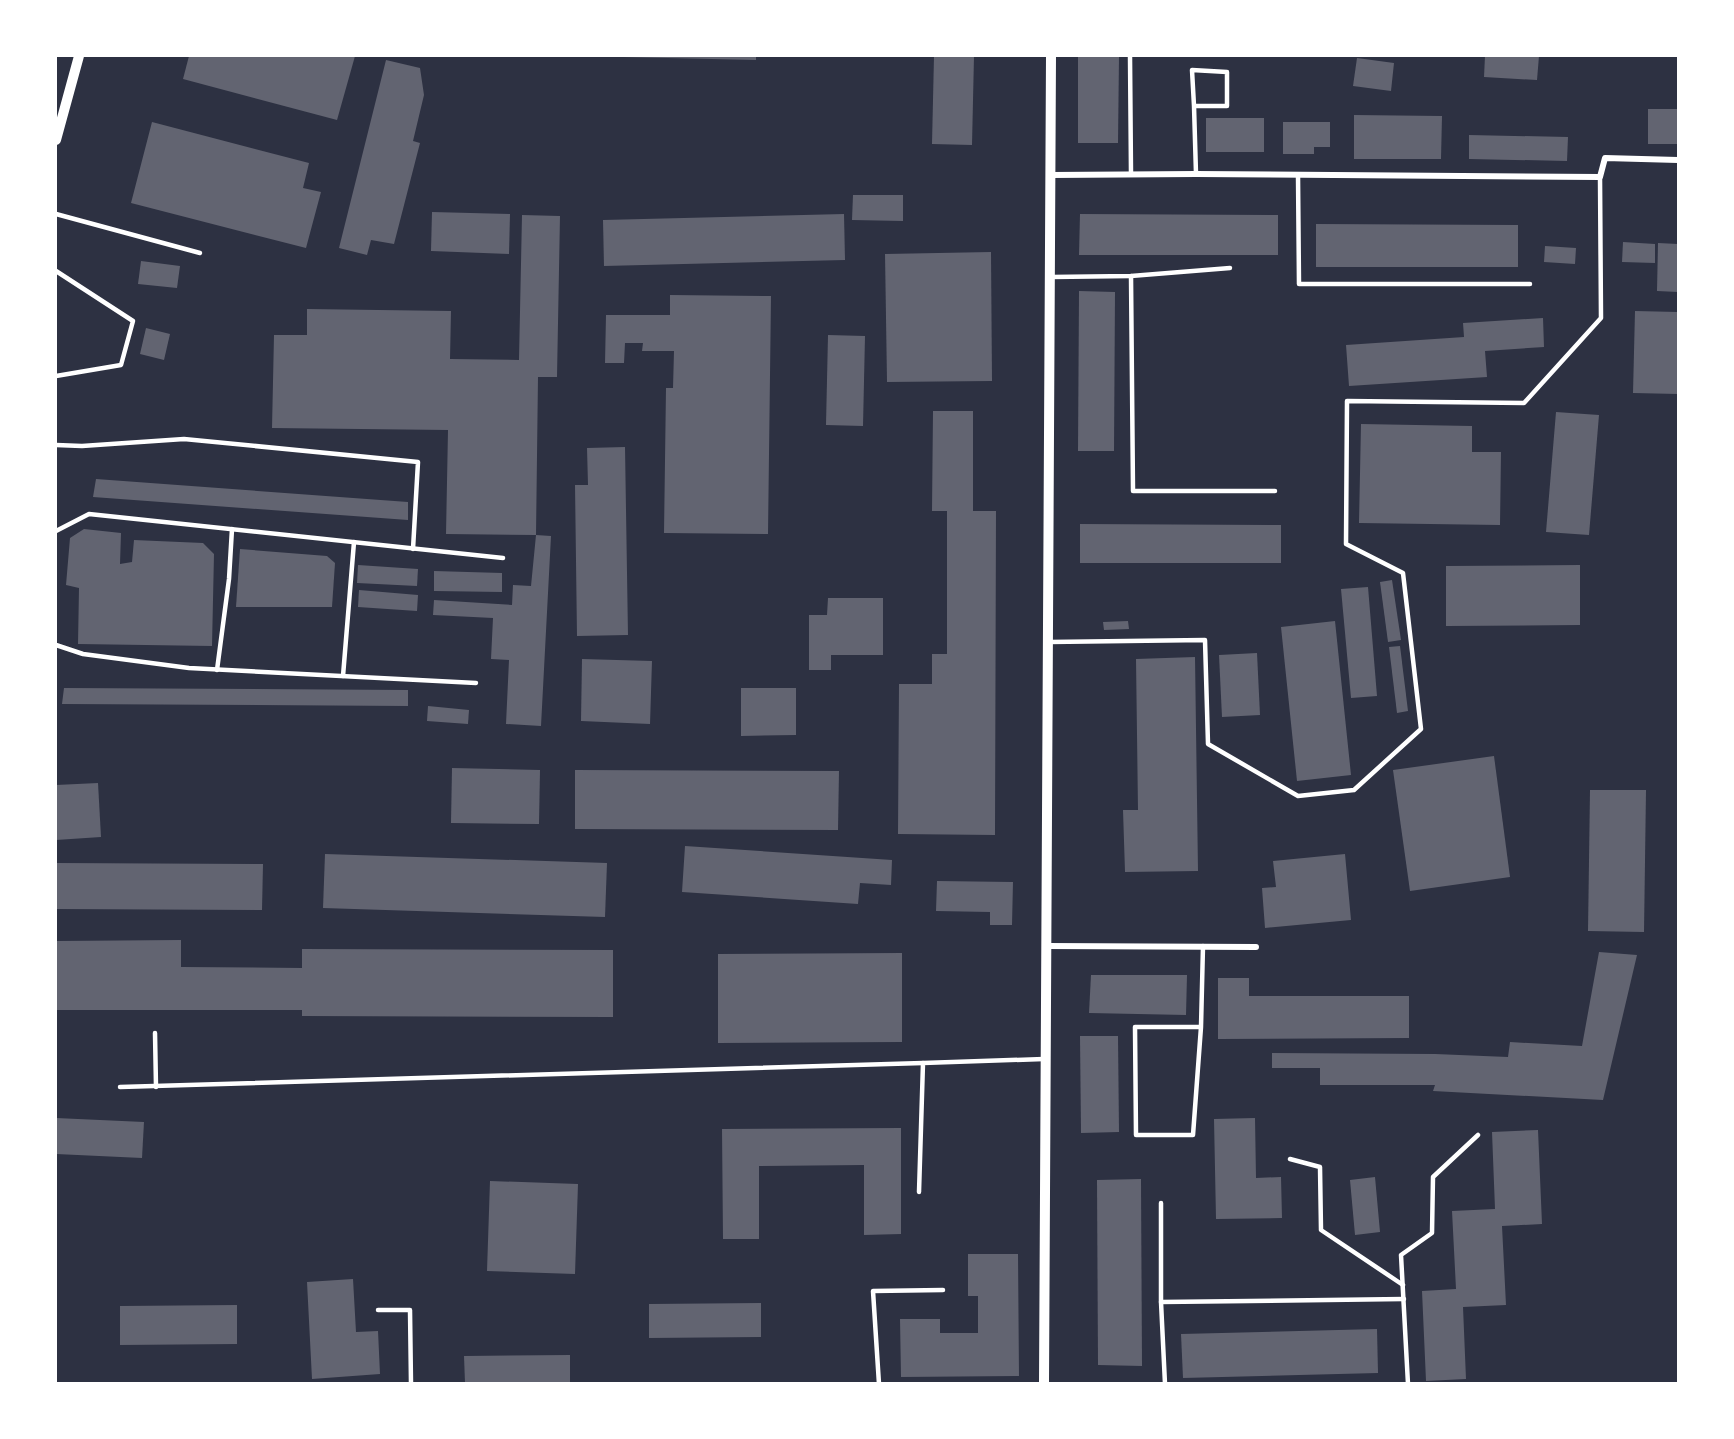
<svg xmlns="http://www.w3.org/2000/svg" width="1734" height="1439" viewBox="0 0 1734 1439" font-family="Rubik,sans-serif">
  <rect width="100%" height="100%" fill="#2d3142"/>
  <!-- building -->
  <g fill="#626471">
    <path d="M 189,56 L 355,56 L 337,120 L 183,79 Z"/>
    <path d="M 623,56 L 756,56 L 756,60 L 623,57 Z"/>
    <path d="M 934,56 L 974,56 L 972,145 L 932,144 Z"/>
    <path d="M 1078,56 L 1119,56 L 1118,143 L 1078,143 Z"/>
    <path d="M 1485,56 L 1539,56 L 1537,80 L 1484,77 Z"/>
    <path d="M 1357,58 L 1394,63 L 1391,91 L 1353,86 Z"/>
    <path d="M 386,60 L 420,68 L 424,95 L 413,141 L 420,143 L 394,244 L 371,240 L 367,255 L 339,248 Z"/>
    <rect x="1648" y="109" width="30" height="35"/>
    <path d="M 1354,115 L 1442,116 L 1441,159 L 1354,159 Z"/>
    <rect x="1206" y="118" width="58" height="34"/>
    <path d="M 152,122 L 309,163 L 303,188 L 321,192 L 306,248 L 131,203 Z"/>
    <path d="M 1283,122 L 1330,122 L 1330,147 L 1314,147 L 1314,154 L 1283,154 Z"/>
    <path d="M 1469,135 L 1568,137 L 1567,161 L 1469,159 Z"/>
    <path d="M 853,195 L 903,195 L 903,221 L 852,220 Z"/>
    <path d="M 432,212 L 510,214 L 509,254 L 431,251 Z"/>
    <path d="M 844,214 L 845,260 L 604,266 L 603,220 Z"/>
    <path d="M 1080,214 L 1278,215 L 1278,255 L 1079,255 Z"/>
    <path d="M 522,215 L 560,216 L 557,377 L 538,377 L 536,535 L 446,534 L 448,430 L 272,428 L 274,335 L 307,335 L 307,309 L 451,311 L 450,359 L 519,360 Z"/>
    <path d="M 1316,224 L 1518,225 L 1518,267 L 1316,267 Z"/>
    <path d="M 1623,242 L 1655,244 L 1655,263 L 1622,262 Z"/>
    <path d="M 1658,243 L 1678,244 L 1678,292 L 1657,291 Z"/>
    <path d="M 1545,246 L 1576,248 L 1575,264 L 1544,262 Z"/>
    <path d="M 991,252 L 992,381 L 887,382 L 885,254 Z"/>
    <path d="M 141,261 L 180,266 L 177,288 L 138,284 Z"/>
    <path d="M 1079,291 L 1115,292 L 1114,451 L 1078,451 Z"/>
    <path d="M 670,295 L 771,296 L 768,534 L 664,533 L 666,388 L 673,388 L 674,351 L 642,351 L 643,343 L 625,343 L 624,363 L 605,363 L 606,315 L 670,315 Z"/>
    <path d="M 1635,311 L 1678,312 L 1678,394 L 1633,393 Z"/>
    <path d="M 1543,318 L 1544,347 L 1485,351 L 1487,377 L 1349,386 L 1346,345 L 1464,337 L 1463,323 Z"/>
    <path d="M 146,328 L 170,334 L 164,360 L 140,354 Z"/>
    <path d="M 828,335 L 865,336 L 863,426 L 826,425 Z"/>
    <path d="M 933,411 L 973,411 L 973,511 L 996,511 L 995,835 L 898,834 L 899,684 L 932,684 L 932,654 L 947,654 L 947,511 L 932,511 Z"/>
    <path d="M 1556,412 L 1599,415 L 1589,535 L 1546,532 Z"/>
    <path d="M 1361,424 L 1472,426 L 1472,452 L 1501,452 L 1500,525 L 1359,523 Z"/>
    <path d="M 625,447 L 628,635 L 577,636 L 575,485 L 588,485 L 587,448 Z"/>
    <path d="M 96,479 L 408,502 L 408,520 L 93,497 Z"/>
    <path d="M 1080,524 L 1281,525 L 1281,563 L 1080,563 Z"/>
    <path d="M 84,529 L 121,533 L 120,564 L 132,562 L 134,540 L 203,543 L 214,554 L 212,646 L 78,644 L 79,588 L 66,585 L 70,538 Z"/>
    <path d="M 536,535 L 551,536 L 541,726 L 506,724 L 509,660 L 491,659 L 493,618 L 433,615 L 434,600 L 512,605 L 513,585 L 531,586 Z"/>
    <path d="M 240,549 L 327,556 L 335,563 L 332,607 L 236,607 Z"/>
    <path d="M 358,565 L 418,569 L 417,586 L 357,583 Z"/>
    <path d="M 1580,565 L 1580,625 L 1446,626 L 1446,566 Z"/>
    <path d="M 434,571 L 502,573 L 502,592 L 434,591 Z"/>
    <path d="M 1392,580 L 1401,640 L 1388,642 L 1380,582 Z"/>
    <path d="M 1368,587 L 1377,696 L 1351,698 L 1341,589 Z"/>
    <path d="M 359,590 L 418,595 L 417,611 L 358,607 Z"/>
    <path d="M 828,598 L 883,598 L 883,655 L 831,655 L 831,670 L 809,670 L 809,615 L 827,615 Z"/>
    <path d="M 1128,621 L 1129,629 L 1104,630 L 1103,622 Z"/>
    <path d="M 1335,621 L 1351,775 L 1297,781 L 1281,627 Z"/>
    <path d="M 1400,646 L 1408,711 L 1397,713 L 1389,647 Z"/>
    <path d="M 1257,653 L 1260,715 L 1222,717 L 1219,655 Z"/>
    <path d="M 1195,657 L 1198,871 L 1125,872 L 1123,810 L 1138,810 L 1136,659 Z"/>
    <path d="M 582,659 L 652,661 L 650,724 L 581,721 Z"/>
    <path d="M 64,688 L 408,690 L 408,706 L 62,704 Z"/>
    <path d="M 741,688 L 796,688 L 796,735 L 741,736 Z"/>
    <path d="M 428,706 L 469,710 L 468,724 L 427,721 Z"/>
    <path d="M 1494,756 L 1510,877 L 1410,891 L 1393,770 Z"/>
    <path d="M 452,768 L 540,770 L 539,824 L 451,823 Z"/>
    <path d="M 575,770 L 839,771 L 838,830 L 575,829 Z"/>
    <path d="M 98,783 L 101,837 L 56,840 L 56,785 Z"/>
    <path d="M 1590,790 L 1646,790 L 1644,932 L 1588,931 Z"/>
    <path d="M 685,846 L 892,860 L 891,885 L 860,883 L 858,904 L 682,892 Z"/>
    <path d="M 325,854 L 607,863 L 605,917 L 323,908 Z"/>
    <path d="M 1345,854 L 1351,920 L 1265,928 L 1262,888 L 1276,887 L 1273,861 Z"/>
    <path d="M 56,863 L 263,864 L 262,910 L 56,909 Z"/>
    <path d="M 937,881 L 1013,882 L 1012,925 L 990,925 L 990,912 L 936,911 Z"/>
    <path d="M 181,940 L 181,967 L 302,968 L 302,949 L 613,950 L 613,1017 L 302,1016 L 302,1010 L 56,1010 L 56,941 Z"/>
    <path d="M 1599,952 L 1637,955 L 1603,1100 L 1433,1091 L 1435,1085 L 1320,1085 L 1320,1068 L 1272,1068 L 1272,1053 L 1435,1054 L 1508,1057 L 1510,1042 L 1582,1046 Z"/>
    <path d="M 902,953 L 902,1042 L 718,1043 L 718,954 Z"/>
    <path d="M 1091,975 L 1187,975 L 1186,1015 L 1089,1013 Z"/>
    <path d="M 1218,978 L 1249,978 L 1249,996 L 1409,996 L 1409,1038 L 1218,1039 Z"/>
    <path d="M 1080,1036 L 1118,1036 L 1119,1132 L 1081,1133 Z"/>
    <path d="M 56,1118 L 144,1122 L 142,1158 L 56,1154 Z"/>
    <path d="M 1255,1118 L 1256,1178 L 1281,1177 L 1282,1218 L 1216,1219 L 1214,1119 Z"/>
    <path d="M 901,1128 L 901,1234 L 864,1235 L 864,1165 L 759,1166 L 759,1239 L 723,1239 L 722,1129 Z"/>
    <path d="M 1538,1130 L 1542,1224 L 1502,1226 L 1506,1305 L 1463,1307 L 1466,1379 L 1426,1381 L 1422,1291 L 1456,1289 L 1452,1211 L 1495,1209 L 1492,1132 Z"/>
    <path d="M 1375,1177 L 1380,1232 L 1355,1235 L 1350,1180 Z"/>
    <path d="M 1141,1179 L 1142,1366 L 1098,1365 L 1097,1180 Z"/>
    <path d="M 490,1181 L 578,1184 L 575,1274 L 487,1271 Z"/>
    <path d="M 968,1254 L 1018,1254 L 1019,1376 L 901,1377 L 900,1319 L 940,1319 L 940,1333 L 978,1333 L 978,1296 L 968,1296 Z"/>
    <path d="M 353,1279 L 356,1332 L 378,1331 L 380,1374 L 312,1379 L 307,1282 Z"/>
    <path d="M 761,1303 L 761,1337 L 649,1338 L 649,1304 Z"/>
    <path d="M 237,1305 L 237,1344 L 120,1345 L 120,1306 Z"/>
    <path d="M 1377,1329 L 1378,1373 L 1183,1378 L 1181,1334 Z"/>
    <path d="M 570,1355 L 570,1383 L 465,1383 L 464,1356 Z"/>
  </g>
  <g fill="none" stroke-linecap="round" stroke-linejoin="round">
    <!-- service -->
    <g stroke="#fff" stroke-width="4.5">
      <path d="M 1130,56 L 1131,174"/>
      <path d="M 1194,106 L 1192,70 L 1227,72 L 1227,106 L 1194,106 L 1196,174"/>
      <path d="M 1298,175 L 1299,284 L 1530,284"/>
      <path d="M 56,214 L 200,253"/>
      <path d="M 56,271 L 133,321 L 121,365 L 56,376"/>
      <path d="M 1131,276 L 1133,491 L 1275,491"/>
      <path d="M 1051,277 L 1131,276 L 1230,268"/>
      <path d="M 56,445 L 82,446 L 184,439 L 418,462 L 413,549"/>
      <path d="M 56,531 L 89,514 L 503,558"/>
      <path d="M 1049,642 L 1205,640 L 1208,744 L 1298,796 L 1354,790 L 1421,729 L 1403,573 L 1346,544 L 1347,401 L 1524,403 L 1601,318 L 1600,177"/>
      <path d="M 56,645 L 83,654 L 189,668 L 476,683"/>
      <path d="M 217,670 L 229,579 L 232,529"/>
      <path d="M 343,676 L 354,542"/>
      <path d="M 1201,1027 L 1193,1135 L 1136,1135 L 1135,1027 L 1201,1027 L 1203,946"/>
      <path d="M 155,1033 L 156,1087"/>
      <path d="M 120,1087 L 923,1063"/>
      <path d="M 1290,1159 L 1320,1167 L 1321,1230 L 1403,1285"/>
      <path d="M 919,1192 L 923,1063 L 1044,1059"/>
      <path d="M 1161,1203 L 1161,1302 L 1165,1384"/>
      <path d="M 1161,1302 L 1404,1299"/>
      <path d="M 378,1310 L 410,1310 L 411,1384"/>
      <path d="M 879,1384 L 873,1291 L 943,1290"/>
      <path d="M 1408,1384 L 1401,1255 L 1432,1233 L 1433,1177 L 1478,1135"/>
    </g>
    <!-- minor -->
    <g stroke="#fff" stroke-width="6">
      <path d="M 1051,175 L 1196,174 L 1600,177 L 1605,158 L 1678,160"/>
      <path d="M 1047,946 L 1256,947"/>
    </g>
    <!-- tertiary -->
    <g stroke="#fff" stroke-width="10">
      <path d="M 56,140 L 79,56"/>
      <path d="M 1044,1384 L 1051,56"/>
    </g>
  </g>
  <!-- border -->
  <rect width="1734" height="1439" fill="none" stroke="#ffffff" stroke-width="114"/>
</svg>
